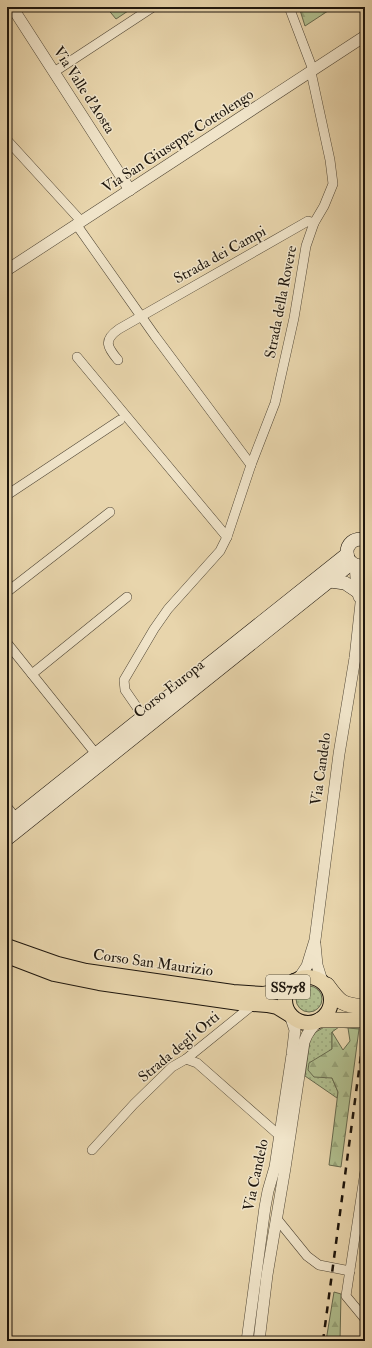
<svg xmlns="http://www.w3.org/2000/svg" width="372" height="1348" viewBox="0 0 372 1348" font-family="'IM FELL Double Pica',serif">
  <defs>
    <pattern id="grass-dots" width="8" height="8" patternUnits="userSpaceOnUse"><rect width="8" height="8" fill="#b0be8e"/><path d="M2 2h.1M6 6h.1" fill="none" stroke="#97a379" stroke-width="1.8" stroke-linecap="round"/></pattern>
    <pattern id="forest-firs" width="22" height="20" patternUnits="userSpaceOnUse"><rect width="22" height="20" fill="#b0be8e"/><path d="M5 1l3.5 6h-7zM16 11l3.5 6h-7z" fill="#97a379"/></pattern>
  </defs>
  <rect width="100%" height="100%" fill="#e8d5ac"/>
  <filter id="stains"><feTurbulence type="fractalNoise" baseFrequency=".005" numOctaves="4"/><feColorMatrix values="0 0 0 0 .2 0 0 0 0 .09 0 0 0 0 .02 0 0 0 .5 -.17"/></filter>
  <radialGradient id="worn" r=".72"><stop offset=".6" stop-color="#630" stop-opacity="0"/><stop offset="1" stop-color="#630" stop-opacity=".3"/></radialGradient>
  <!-- grass -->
  <g fill="url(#grass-dots)" stroke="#676a4e">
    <circle cx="309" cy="999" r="13"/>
    <path d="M 331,1023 L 359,1025 L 359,1029 L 339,1027 L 332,1032 L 332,1078 L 338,1092 L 337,1098 L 305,1076 L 310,1039 L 316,1032 Z"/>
  </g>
  <!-- forest -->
  <g fill="url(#forest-firs)" stroke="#676a4e">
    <path d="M 299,7 L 334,7 L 305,26 Z"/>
    <path d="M 348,1028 L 359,1029 L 341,1167 L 329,1165 L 338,1092 L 332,1078 L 314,1077 L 308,1070 L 309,1063 L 332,1049 L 332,1032 L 343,1050 L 350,1041 Z"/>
    <path d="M 334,1292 L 341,1294 L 340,1341 L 326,1341 Z"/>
  </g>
  <!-- park -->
  <path fill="#b0be8e" stroke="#676a4e" d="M 106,7 L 134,7 L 116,19 Z"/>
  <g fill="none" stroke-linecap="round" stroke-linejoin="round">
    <!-- minor casing -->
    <g stroke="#504635" stroke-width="10">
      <g id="minor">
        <path d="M 289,7 L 313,70"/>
        <path d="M 54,72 L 153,7"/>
        <path d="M 7,140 L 81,221"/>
        <path d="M 76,224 L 155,336 L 251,465"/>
        <path d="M 77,357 L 227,537"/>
        <path d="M 118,360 C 107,347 103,340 119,329 L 308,221 L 314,223"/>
        <path d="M 7,495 L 120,420"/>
        <path d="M 7,592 L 110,512"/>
        <path d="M 7,643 L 96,754"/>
        <path d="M 32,674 L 127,597"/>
        <path d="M 143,716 L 125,690 L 124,680 L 154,629 L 168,609 L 220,551 L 227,537 L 251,465 L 275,403 L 294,318 L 306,246 L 314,223 L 324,206 L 333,184 L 330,160 L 311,72"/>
        <path d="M 7,807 L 16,818"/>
        <path d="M 186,1059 L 197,1063 L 280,1136"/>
        <path d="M 92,1150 L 134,1104 L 172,1067 L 186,1059 L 254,1004"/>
        <path d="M 365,1171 L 346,1296 L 365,1319"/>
        <path d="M 277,1219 L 307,1256 L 319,1265 L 350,1271"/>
      </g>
    </g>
    <!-- tertiary casing -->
    <g stroke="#504635" stroke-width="12">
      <g id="tertiary">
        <path d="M 12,7 L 130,190"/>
        <path d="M 7,270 L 365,36"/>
        <path d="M 355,565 L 357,590 L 359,597"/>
        <path d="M 315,944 L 317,965 L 322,981"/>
        <path d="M 299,978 L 307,966 L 315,940 L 339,754 L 355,658 L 361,603 L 365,593"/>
        <path d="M 247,1341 L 265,1207 L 268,1191 L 275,1167 L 292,1055 L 295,1030 L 290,1015"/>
        <path d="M 259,1341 L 267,1275 L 285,1168 L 304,1042 C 307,1033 312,1026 320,1020"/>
      </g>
    </g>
    <!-- secondary casing -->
    <g stroke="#1e160d" stroke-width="14">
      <g id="secondary">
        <path d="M 365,540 C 341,534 341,571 365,565"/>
        <path d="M 330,581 L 345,583 L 357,591"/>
        <path d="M 7,825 L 347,554"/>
        <path d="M 7,839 L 352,563"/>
      </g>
    </g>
    <!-- primary casing -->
    <g stroke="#1e160d" stroke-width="16">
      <g id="primary">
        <path d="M 7,946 L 58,964 L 86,971 L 233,992 L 263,994 L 274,992 L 284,988 L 294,981"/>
        <path d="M 7,956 L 54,974 L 99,983 L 239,1003 L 267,1005 L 277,1007 L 290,1015"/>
        <circle cx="308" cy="1000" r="23"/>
      </g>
    </g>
    <!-- trunk casing -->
    <g stroke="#1e160d" stroke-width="16">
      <g id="trunk">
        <path d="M 327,985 C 340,1003 342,1005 365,1007"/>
        <path d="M 320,1020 L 365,1020"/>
      </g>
    </g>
    <!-- minor -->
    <use href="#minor" stroke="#f0e4c9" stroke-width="9"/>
    <!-- tertiary -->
    <use href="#tertiary" stroke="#f0e4c9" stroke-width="11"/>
    <!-- secondary -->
    <use href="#secondary" stroke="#f0e4c9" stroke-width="13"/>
    <!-- primary -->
    <use href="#primary" stroke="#e8d5ac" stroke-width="14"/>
    <!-- trunk -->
    <use href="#trunk" stroke="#e8d5ac" stroke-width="15"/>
    <!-- rail -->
    <path stroke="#1e160d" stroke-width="2.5" stroke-dasharray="7 7" stroke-linecap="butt" d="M 323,1341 L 365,1025"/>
  </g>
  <g text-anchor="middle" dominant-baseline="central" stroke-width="3" stroke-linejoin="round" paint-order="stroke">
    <!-- shield labels -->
    <rect fill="#f0e4c9" stroke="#5d5445" stroke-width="1" x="266" y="975" width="44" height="24" rx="3"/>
    <g font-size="14" font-weight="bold" fill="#1e160d">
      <text x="288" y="987">SS758</text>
    </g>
    <!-- street labels -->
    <g font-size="15" fill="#1e160d" stroke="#f0e4c9">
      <text transform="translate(84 90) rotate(57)">Via Valle d'Aosta</text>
      <text transform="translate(178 141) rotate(-33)">Via San Giuseppe Cottolengo</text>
      <text transform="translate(220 255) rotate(-29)">Strada dei Campi</text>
      <text transform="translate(281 302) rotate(-79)">Strada della Rovere</text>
      <text transform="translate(169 689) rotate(-38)">Corso Europa</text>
      <text transform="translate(321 769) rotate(-82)">Via Candelo</text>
      <text transform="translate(153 963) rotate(8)">Corso San Maurizio</text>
      <text transform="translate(179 1047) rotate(-40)">Strada degli Orti</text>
      <text transform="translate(256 1175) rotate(-78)">Via Candelo</text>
    </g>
  </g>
  <!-- margin -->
  <rect width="372" height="1348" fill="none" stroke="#e8d5ac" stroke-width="24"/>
  <rect x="8" y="8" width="356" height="1332" fill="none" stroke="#1e160d" stroke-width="2"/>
  <rect x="12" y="12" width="348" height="1324" fill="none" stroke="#1e160d"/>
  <rect width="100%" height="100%" filter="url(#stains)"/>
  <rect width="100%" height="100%" fill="url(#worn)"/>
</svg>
